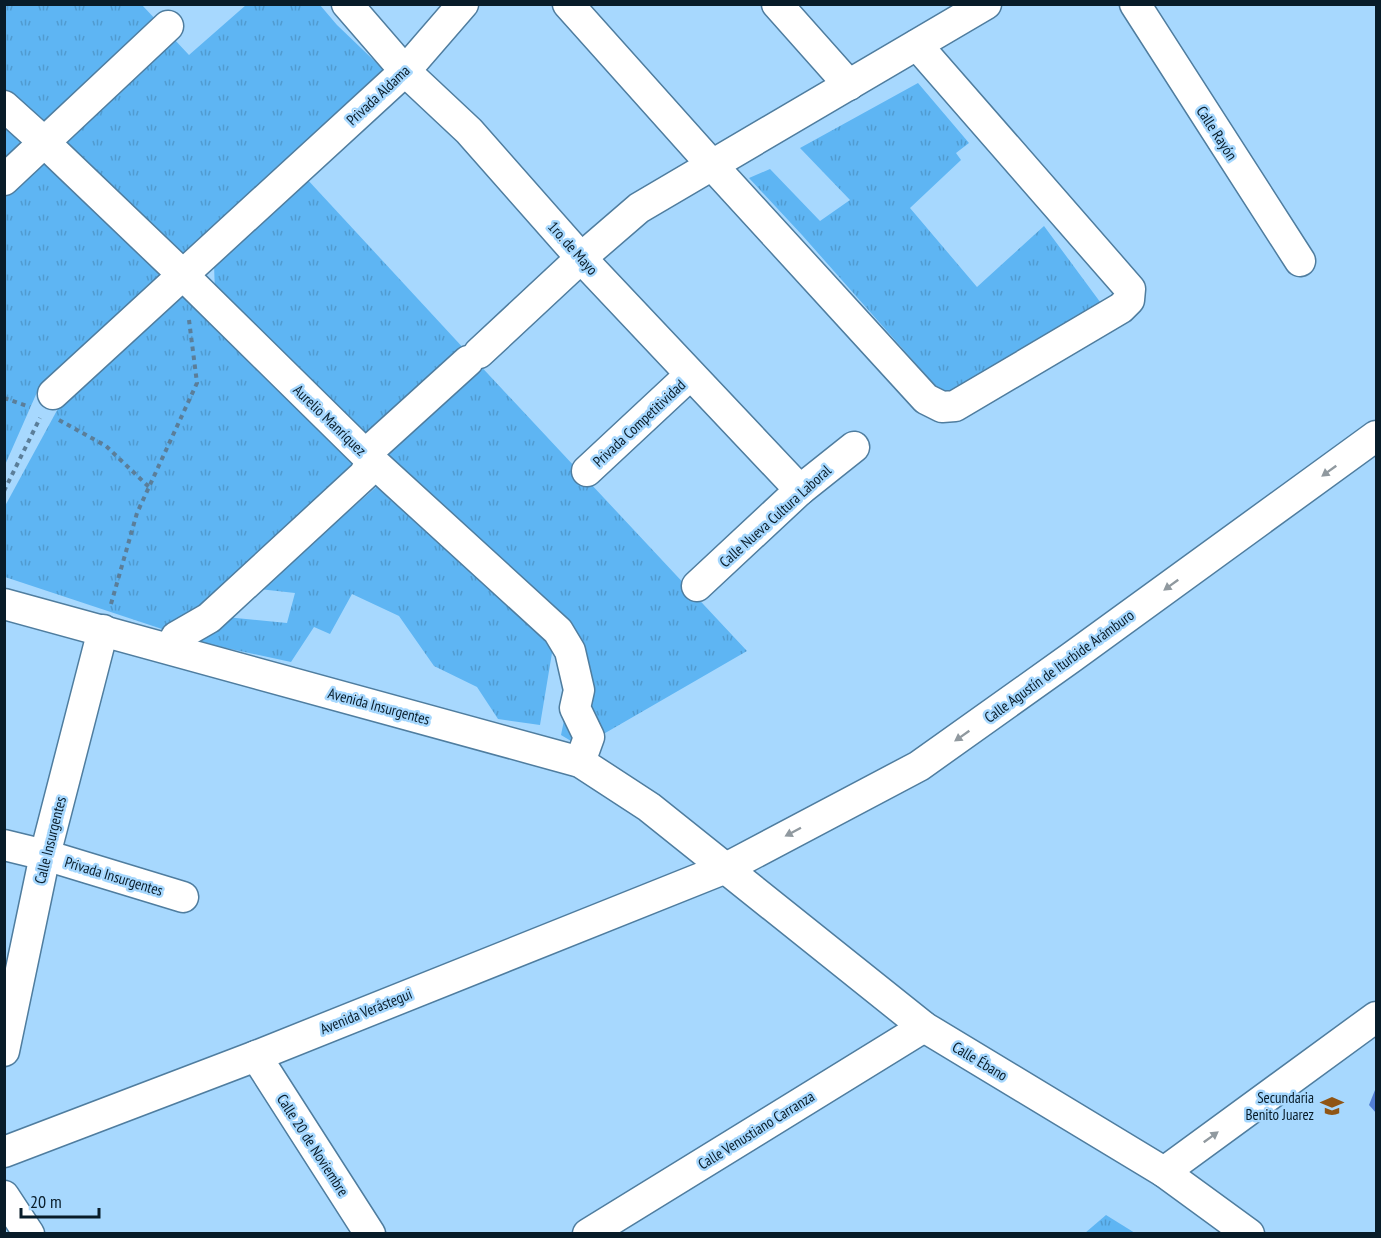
<svg xmlns="http://www.w3.org/2000/svg" width="1381" height="1238" viewBox="0 0 1381 1238" font-family="'PT Sans Narrow',sans-serif">
  <defs>
    <pattern id="grass-tufts" width="24" height="20" patternUnits="userSpaceOnUse" patternTransform="scale(1.5)"><rect width="24" height="20" fill="#5eb5f3"/><path d="M3 7l-1-3M5 7V3M7 7l1-3M15 17l-1-3M17 17v-4M19 17l1-3" fill="none" stroke="#509bd0"/></pattern>
  </defs>
  <rect width="100%" height="100%" fill="#a7d8fe"/>
  <!-- grass -->
  <g fill="url(#grass-tufts)">
    <path d="M 5,5 L 142,5 L 189,55 L 246,5 L 320,5 L 337,25 L 385,71 L 38,390 L 5,465 Z"/>
    <path d="M 918,83 L 969,143 L 956,153 L 961,160 L 910,208 L 977,287 L 1044,226 L 1106,310 L 972,391 L 940,391 L 802,235 L 749,178 L 770,169 L 820,221 L 850,200 L 800,148 Z"/>
    <path d="M 306,178 L 467,352 L 368,443 L 215,294 L 214,264 Z"/>
    <path d="M 186,291 L 359,454 L 355,475 L 171,632 L 5,577 L 5,506 L 61,403 Z"/>
    <path d="M 475,360 L 747,651 L 581,747 L 561,735 L 580,642 L 375,450 Z"/>
    <path d="M 382,482 L 554,641 L 540,725 L 498,719 L 477,687 L 434,666 L 399,616 L 352,594 L 330,634 L 314,627 L 291,662 L 188,640 L 226,617 L 287,623 L 295,593 L 259,589 Z"/>
    <path d="M 1106,1215 L 1135,1233 L 1085,1233 Z"/>
  </g>
  <g fill="none" stroke-linecap="round" stroke-linejoin="round">
    <!-- minor casing -->
    <g stroke="#4f7d9f" stroke-width="33">
      <g id="minor">
        <path d="M 347,4 L 405,71 L 469,131 L 581,258 L 800,490"/>
        <path d="M 568,4 L 712,165 L 926,399 L 942,407 L 955,406 L 1121,308 L 1129,300 L 1130,289 L 917,45"/>
        <path d="M 777,4 L 849,85"/>
        <path d="M 1135,4 L 1300,261"/>
        <path d="M 4,106 L 44,142 L 183,275 L 372,461 L 558,631 L 570,651 L 579,690 L 575,708 L 589,737 L 580,762"/>
        <path d="M 4,180 L 168,26"/>
        <path d="M 479,353 L 581,258 L 639,208 L 986,4"/>
        <path d="M 53,394 L 405,71 L 463,4"/>
        <path d="M 587,471 L 690,375"/>
        <path d="M 697,586 L 800,490 L 854,447"/>
        <path d="M 4,604 L 580,762 L 649,807 L 924,1027 L 1164,1172 L 1249,1234"/>
        <path d="M 171,649 L 176,637 L 209,618 L 364,475 L 372,461 L 371,449 L 468,361"/>
        <path d="M 4,845 L 45,855 L 183,897"/>
        <path d="M 4,1051 L 45,855 L 103,630"/>
        <path d="M 256,1056 L 370,1234"/>
        <path d="M 4,1152 L 256,1056 L 726,868 L 919,766 L 1072,657 L 1376,436"/>
        <path d="M 1164,1172 L 1376,1017"/>
        <path d="M 4,1196 L 29,1234"/>
        <path d="M 588,1234 L 924,1027"/>
      </g>
    </g>
    <!-- path -->
    <g stroke="#5b7e99" stroke-width="4" stroke-dasharray="4.5 4.5" stroke-linecap="butt">
      <path d="M 4,398 L 30,407"/>
      <path d="M 59,420 L 106,446 L 149,487"/>
      <path d="M 4,491 L 40,418"/>
      <path d="M 111,604 L 137,513 L 197,383 L 189,320"/>
    </g>
    <!-- minor -->
    <use href="#minor" stroke="#fff" stroke-width="30"/>
  </g>
  <!-- wall -->
  <path fill="#527fd5" d="M 1377,1085 L 1377,1114 L 1369,1105 Z"/>
  <!-- one-way arrows -->
  <defs><path id="oneway-solid" d="M-6-.8H1V-3.2L6.5 0L1 3.2V.8H-6Z" transform="scale(1.5)"/></defs>
  <g fill="#90999f">
    <use href="#oneway-solid" transform="translate(1329 471) rotate(144)"/>
    <use href="#oneway-solid" transform="translate(1171 585) rotate(144)"/>
    <use href="#oneway-solid" transform="translate(962 736) rotate(145)"/>
    <use href="#oneway-solid" transform="translate(793 832) rotate(152)"/>
    <use href="#oneway-solid" transform="translate(1211 1137) rotate(-36)"/>
  </g>
  <!-- icons -->
  <defs>
    <g id="school-bare" transform="scale(1.8)"><path d="M0-5L7-2L0 1L-7-2ZM-4 1L0 2.5L4 1V4Q0 6-4 4Z" fill="#905514" stroke="#a7d8fe" stroke-width="2.5" paint-order="stroke"/></g>
  </defs>
  <g fill-rule="evenodd">
    <use href="#school-bare" x="1332" y="1106"/>
  </g>
  <g text-anchor="middle" dominant-baseline="central" stroke-width="5" stroke-linejoin="round" paint-order="stroke">
    <!-- street labels -->
    <g font-size="15" fill="#081c29" stroke="#a7d8fe">
      <text transform="translate(378 95) rotate(-43)">Privada Aldama</text>
      <text transform="translate(1217 133) rotate(57)">Calle Rayón</text>
      <text transform="translate(573 248) rotate(48)">1ro. de Mayo</text>
      <text transform="translate(330 420) rotate(44)">Aurelio Manríquez</text>
      <text transform="translate(639 423) rotate(-43)">Privada Competitividad</text>
      <text transform="translate(775 516) rotate(-42)">Calle Nueva Cultura Laboral</text>
      <text transform="translate(1059 666) rotate(-36)">Calle Agustín de Iturbide Arámburo</text>
      <text transform="translate(379 706) rotate(15)">Avenida Insurgentes</text>
      <text transform="translate(50 840) rotate(-76)">Calle Insurgentes</text>
      <text transform="translate(114 876) rotate(17)">Privada Insurgentes</text>
      <text transform="translate(366 1011) rotate(-22)">Avenida Verástegui</text>
      <text transform="translate(980 1061) rotate(31)">Calle Ébano</text>
      <text transform="translate(756 1130) rotate(-32)">Calle Venustiano Carranza</text>
      <text transform="translate(313 1145) rotate(57)">Calle 20 de Noviembre</text>
    </g>
    <!-- poi labels -->
    <g font-size="15" fill="#081c29" stroke="#a7d8fe" text-anchor="end">
      <text x="1314" y="1097">Secundaria<tspan x="1314" dy="17">Benito Juarez</tspan></text>
    </g>
  </g>
  <!-- border -->
  <rect width="1381" height="1238" fill="none" stroke="#081c29" stroke-width="12"/>
  <!-- scale -->
  <path d="M21 1208v9h78v-9" fill="none" stroke="#081c29" stroke-width="3"/>
  <text x="30" y="1208" font-size="18" fill="#081c29" stroke="#a7d8fe" stroke-width="4.5" paint-order="stroke">20 m</text>
</svg>
